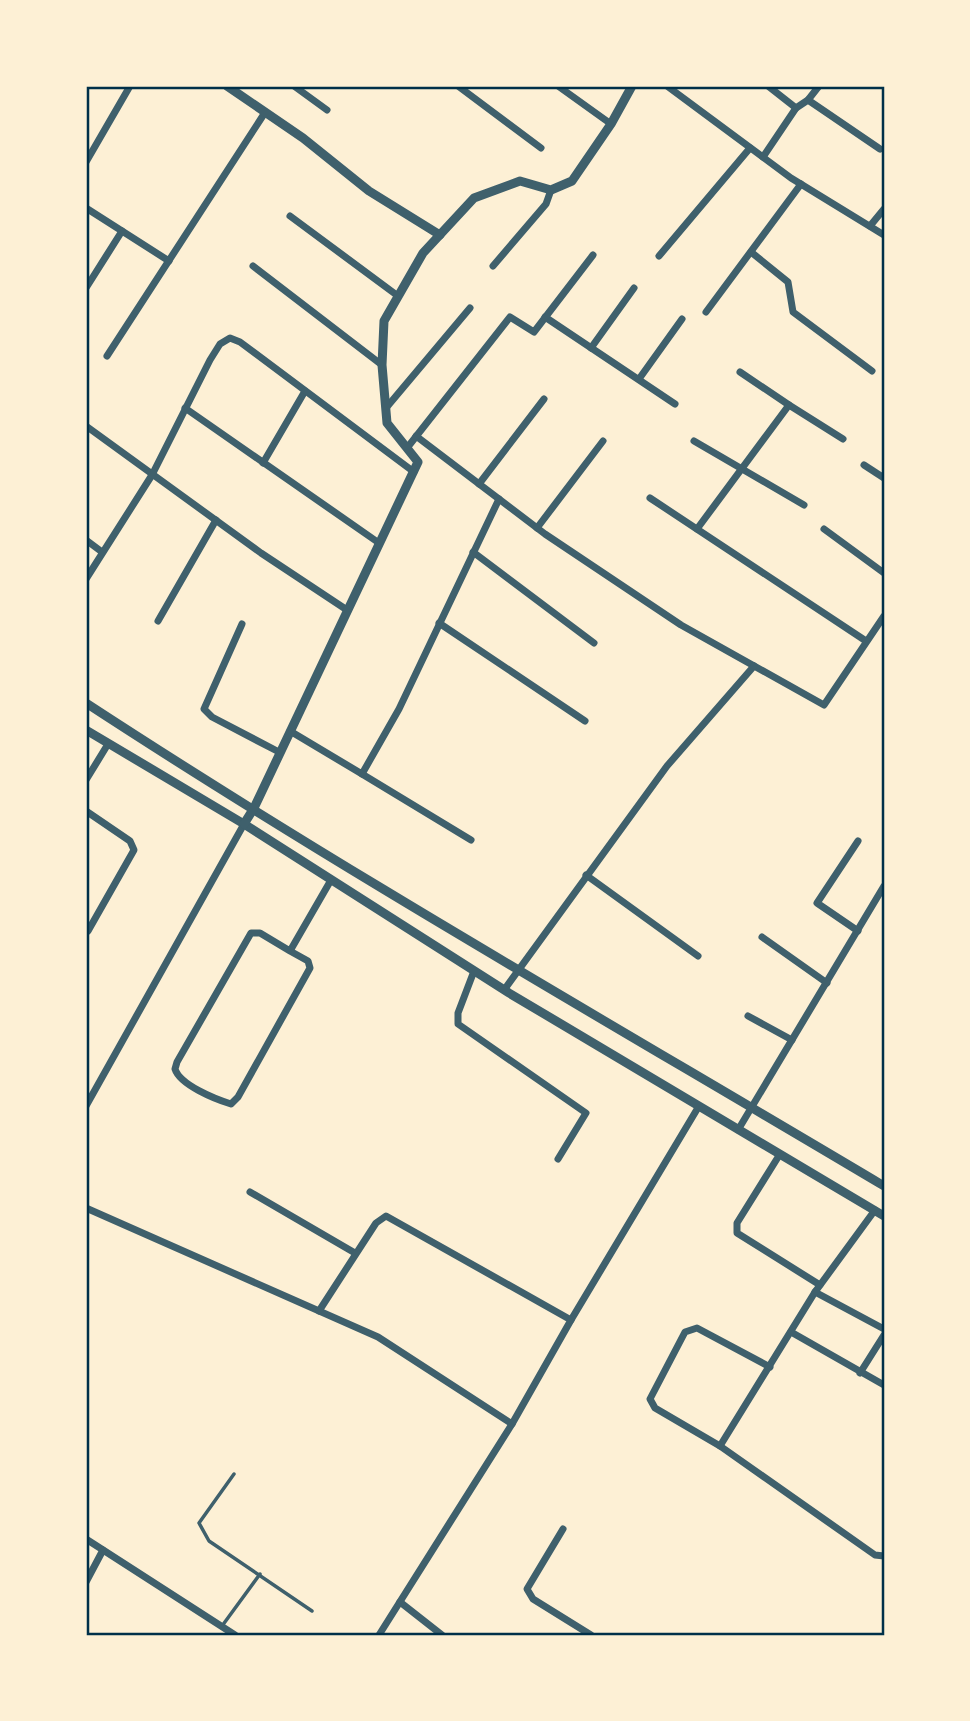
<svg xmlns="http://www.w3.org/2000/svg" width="970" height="1721" viewBox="0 0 970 1721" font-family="'Varela Round',sans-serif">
  <rect width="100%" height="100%" fill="#fdf0d5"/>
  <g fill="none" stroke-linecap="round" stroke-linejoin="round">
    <!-- service -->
    <g stroke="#3f606c" stroke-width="3.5">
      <path d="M 234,1474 L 199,1523 L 209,1541 L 312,1611"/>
      <path d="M 222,1626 L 260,1574"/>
    </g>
    <!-- minor -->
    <g stroke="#3f606c" stroke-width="7">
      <path d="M 294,86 L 327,110"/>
      <path d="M 458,86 L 541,148"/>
      <path d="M 558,86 L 611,124"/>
      <path d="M 667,86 L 791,178 L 884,235"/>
      <path d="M 768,86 L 796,108"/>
      <path d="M 808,100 L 880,149"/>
      <path d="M 763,157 L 796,108 L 808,100 L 819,86"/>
      <path d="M 86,162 L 130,86"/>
      <path d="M 86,208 L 169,261"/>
      <path d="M 290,216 L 398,296"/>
      <path d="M 870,226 L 884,209"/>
      <path d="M 751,252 L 788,282 L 793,312 L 872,371"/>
      <path d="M 659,256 L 750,148"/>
      <path d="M 253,266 L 382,365"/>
      <path d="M 493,266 L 546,204 L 551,190"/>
      <path d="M 86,288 L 122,231"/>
      <path d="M 706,312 L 801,184"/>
      <path d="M 545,317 L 675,404"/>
      <path d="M 591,348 L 634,288"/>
      <path d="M 107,356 L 264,114"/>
      <path d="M 740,372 L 789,405"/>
      <path d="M 639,379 L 682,319"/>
      <path d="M 185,408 L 379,543"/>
      <path d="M 386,408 L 470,308"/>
      <path d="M 86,426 L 261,553 L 347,610"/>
      <path d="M 416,436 L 545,534 L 681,625 L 824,705 L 884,616"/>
      <path d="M 694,441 L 804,505"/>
      <path d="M 407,448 L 510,317 L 534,332 L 593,255"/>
      <path d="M 263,463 L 305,391"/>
      <path d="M 864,465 L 884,478"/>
      <path d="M 479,484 L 544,399"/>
      <path d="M 650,498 L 866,641"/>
      <path d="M 537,528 L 603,441"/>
      <path d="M 697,529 L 789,405 L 843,439"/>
      <path d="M 824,529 L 884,573"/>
      <path d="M 86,540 L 102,552"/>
      <path d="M 473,552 L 594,643"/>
      <path d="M 86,579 L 152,475 L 210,360 L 220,344 L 230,338 L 240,342 L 414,472"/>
      <path d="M 158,621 L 216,520"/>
      <path d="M 439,623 L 585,721"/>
      <path d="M 242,624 L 204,709 L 212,717 L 279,752"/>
      <path d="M 290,731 L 362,774 L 399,709 L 499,499"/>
      <path d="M 362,774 L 471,840"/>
      <path d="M 86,780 L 108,744"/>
      <path d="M 86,811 L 130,841 L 134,850 L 88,931"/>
      <path d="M 858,841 L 817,903 L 858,931"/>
      <path d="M 586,875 L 698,956"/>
      <path d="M 762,937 L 827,983"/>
      <path d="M 290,951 L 260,933 L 251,933 L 177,1062 L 175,1069 C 180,1085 215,1099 231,1104 L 238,1097 L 310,968 L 308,961 L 290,951 L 331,880"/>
      <path d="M 474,971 L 458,1013 L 458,1024 L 586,1113 L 558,1159"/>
      <path d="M 504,990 L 667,766 L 754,666"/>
      <path d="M 748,1016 L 792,1040"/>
      <path d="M 86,1106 L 244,824"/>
      <path d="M 738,1130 L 884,886"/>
      <path d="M 780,1154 L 737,1223 L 737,1233 L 820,1285"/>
      <path d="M 250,1192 L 355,1253"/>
      <path d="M 86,1208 L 378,1337 L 512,1424"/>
      <path d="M 815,1292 L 884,1329"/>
      <path d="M 319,1311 L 376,1223 L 386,1216 L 571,1320 L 512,1424 L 379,1635"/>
      <path d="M 571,1320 L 699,1106"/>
      <path d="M 791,1332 L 884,1385"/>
      <path d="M 770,1367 L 697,1328 L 685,1332 L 650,1399 L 655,1408 L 720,1446 L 875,1555 L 884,1556"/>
      <path d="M 860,1373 L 884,1335"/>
      <path d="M 720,1446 L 815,1292 L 875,1210"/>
      <path d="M 563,1529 L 527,1589 L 533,1599 L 591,1635"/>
      <path d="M 86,1539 L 235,1635"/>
      <path d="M 86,1582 L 103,1550"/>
      <path d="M 400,1602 L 442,1635"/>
    </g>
    <!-- tertiary -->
    <g stroke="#3f606c" stroke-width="9">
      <path d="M 227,86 L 303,138 L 369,191 L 440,235"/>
      <path d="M 86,703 C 346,873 617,1027 884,1186"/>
      <path d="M 86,730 L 244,824 L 509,993 L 884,1216"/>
      <path d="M 244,824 L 254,808 L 418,462 L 387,423 L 382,365 L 384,321 L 423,253 L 474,198 L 520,181 L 551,190 L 572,181 L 611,124 L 632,86"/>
    </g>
  </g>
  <!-- border -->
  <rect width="970" height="1721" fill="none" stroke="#fdf0d5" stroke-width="175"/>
  <rect x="88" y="88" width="795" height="1546" fill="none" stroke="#003049" stroke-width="2.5"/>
</svg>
